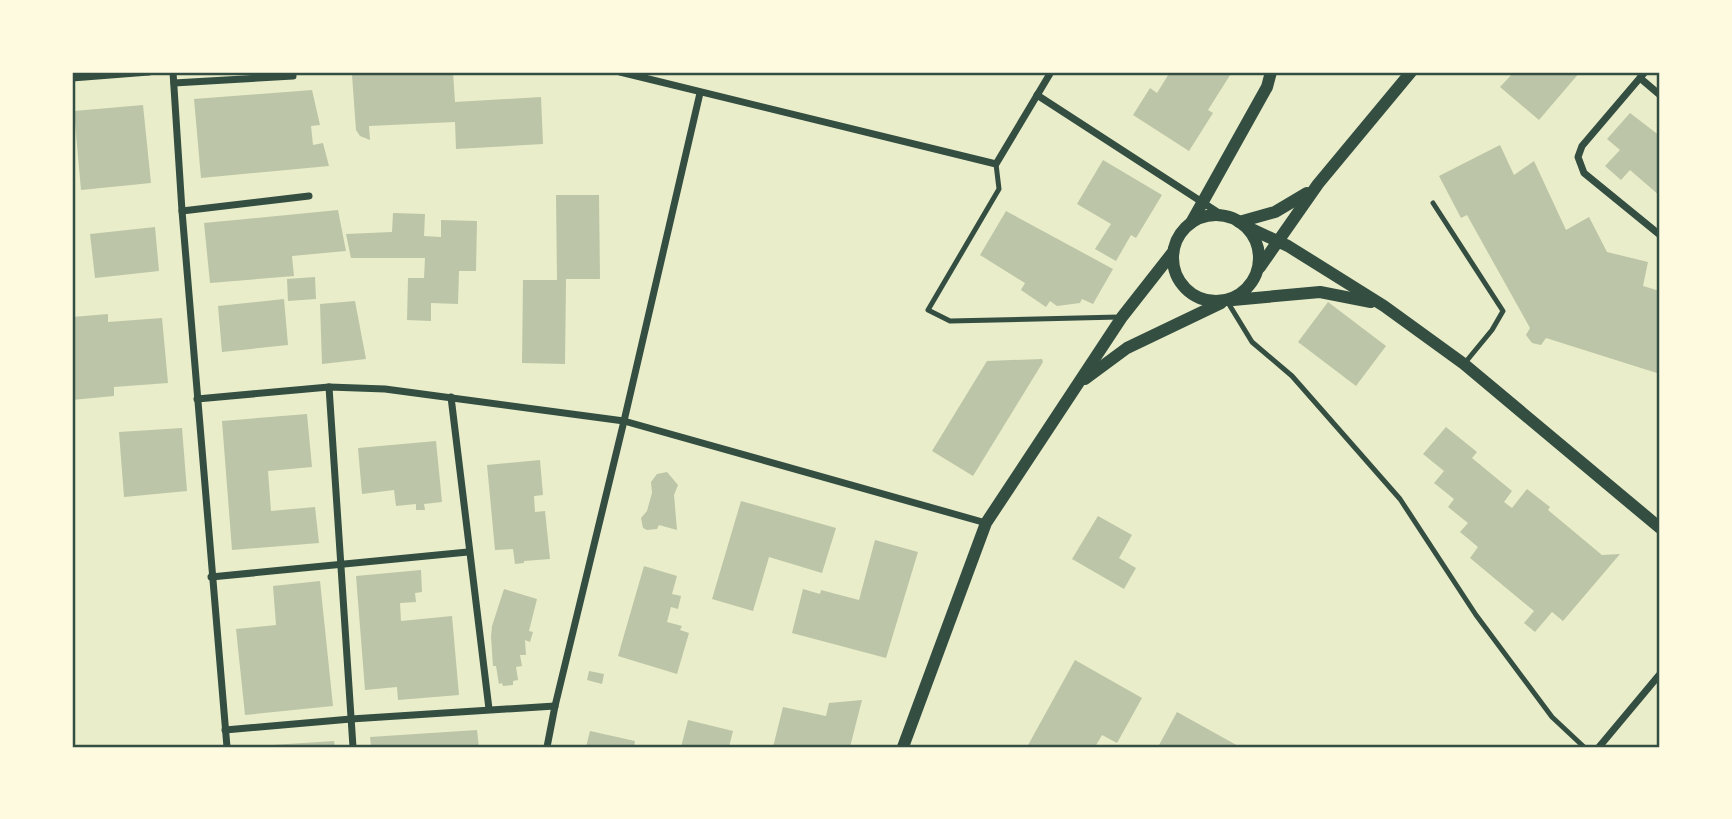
<svg xmlns="http://www.w3.org/2000/svg" width="1732" height="819" viewBox="0 0 1732 819" font-family="'Open Sans',sans-serif">
  <rect width="100%" height="100%" fill="#e9edc9"/>
  <!-- building -->
  <g fill="#bcc5a7">
    <path d="M 401,72 L 453,72 L 455,102 L 541,97 L 543,144 L 456,149 L 455,122 L 369,126 L 370,140 L 360,136 L 356,130 L 352,75 Z"/>
    <path d="M 1170,72 L 1232,72 L 1208,110 L 1213,113 L 1189,151 L 1133,115 L 1150,88 L 1157,93 Z"/>
    <path d="M 1514,72 L 1580,72 L 1539,120 L 1500,87 Z"/>
    <path d="M 312,90 L 320,125 L 311,126 L 313,145 L 323,143 L 329,166 L 201,178 L 194,99 Z"/>
    <path d="M 143,105 L 151,183 L 81,190 L 74,111 Z"/>
    <path d="M 1630,113 L 1660,136 L 1660,196 L 1630,170 L 1621,180 L 1605,166 L 1620,150 L 1607,139 Z"/>
    <path d="M 1500,145 L 1514,175 L 1534,161 L 1566,230 L 1589,217 L 1607,252 L 1648,262 L 1643,286 L 1660,291 L 1660,374 L 1546,338 L 1541,345 L 1532,343 L 1526,335 L 1530,328 L 1467,215 L 1461,218 L 1439,176 Z"/>
    <path d="M 1103,160 L 1162,195 L 1136,238 L 1131,235 L 1116,261 L 1095,249 L 1111,224 L 1077,204 Z"/>
    <path d="M 556,195 L 599,195 L 600,279 L 566,279 L 565,364 L 522,363 L 523,280 L 557,280 Z"/>
    <path d="M 338,210 L 346,251 L 292,256 L 294,276 L 210,283 L 204,223 Z"/>
    <path d="M 1006,211 L 1113,269 L 1093,304 L 1082,299 L 1080,303 L 1057,306 L 1050,301 L 1046,307 L 1021,290 L 1025,283 L 980,255 Z"/>
    <path d="M 393,213 L 425,214 L 424,236 L 441,237 L 441,220 L 477,221 L 476,271 L 459,271 L 458,304 L 431,303 L 431,321 L 407,320 L 408,278 L 424,278 L 425,258 L 351,258 L 346,234 L 392,232 Z"/>
    <path d="M 155,227 L 159,271 L 95,278 L 90,234 Z"/>
    <path d="M 315,277 L 316,299 L 288,301 L 287,279 Z"/>
    <path d="M 284,299 L 288,345 L 222,352 L 218,306 Z"/>
    <path d="M 355,301 L 366,359 L 322,364 L 320,304 Z"/>
    <path d="M 1328,302 L 1386,346 L 1356,386 L 1298,342 Z"/>
    <path d="M 108,314 L 108,322 L 162,318 L 168,383 L 114,387 L 114,396 L 72,400 L 72,317 Z"/>
    <path d="M 1042,359 L 1043,362 L 973,476 L 932,451 L 987,361 Z"/>
    <path d="M 307,414 L 312,467 L 268,471 L 271,511 L 315,507 L 319,543 L 232,550 L 222,421 Z"/>
    <path d="M 1446,427 L 1477,452 L 1472,458 L 1512,491 L 1504,502 L 1512,508 L 1527,489 L 1550,507 L 1548,510 L 1602,555 L 1620,554 L 1563,621 L 1552,612 L 1535,632 L 1524,623 L 1534,611 L 1470,558 L 1478,547 L 1460,532 L 1468,523 L 1448,507 L 1454,499 L 1434,483 L 1444,471 L 1423,454 Z"/>
    <path d="M 182,428 L 187,491 L 124,497 L 119,432 Z"/>
    <path d="M 436,441 L 442,502 L 424,504 L 425,510 L 416,510 L 416,504 L 396,506 L 394,490 L 362,494 L 358,448 Z"/>
    <path d="M 540,460 L 543,495 L 534,496 L 535,512 L 545,511 L 550,559 L 524,561 L 524,563 L 515,564 L 513,549 L 495,550 L 487,465 Z"/>
    <path d="M 667,472 L 678,485 L 674,495 L 677,530 L 659,525 L 657,529 L 647,530 L 643,528 L 641,518 L 647,511 L 652,493 L 651,482 L 657,474 Z"/>
    <path d="M 741,501 L 836,528 L 822,573 L 769,557 L 753,611 L 712,599 Z"/>
    <path d="M 1098,516 L 1132,535 L 1119,558 L 1136,568 L 1124,589 L 1072,559 Z"/>
    <path d="M 875,540 L 918,552 L 886,658 L 792,633 L 803,589 L 820,594 L 821,590 L 859,600 Z"/>
    <path d="M 644,566 L 677,576 L 672,594 L 681,596 L 678,609 L 671,607 L 667,622 L 682,626 L 680,630 L 689,633 L 677,674 L 618,656 Z"/>
    <path d="M 421,570 L 422,592 L 415,593 L 416,602 L 400,603 L 401,621 L 452,616 L 459,695 L 398,700 L 397,687 L 365,690 L 356,576 Z"/>
    <path d="M 320,581 L 333,706 L 245,715 L 236,629 L 276,625 L 273,586 Z"/>
    <path d="M 504,589 L 537,599 L 529,631 L 533,632 L 530,642 L 525,640 L 526,655 L 520,655 L 522,666 L 516,667 L 518,680 L 513,681 L 513,685 L 503,686 L 502,683 L 499,684 L 496,666 L 493,666 L 491,637 L 492,626 Z"/>
    <path d="M 1075,660 L 1142,698 L 1117,743 L 1102,735 L 1095,747 L 1027,747 Z"/>
    <path d="M 589,671 L 604,674 L 602,684 L 587,680 Z"/>
    <path d="M 862,700 L 850,747 L 773,747 L 783,707 L 826,716 L 829,703 Z"/>
    <path d="M 1177,712 L 1240,747 L 1158,747 Z"/>
    <path d="M 688,720 L 733,731 L 729,747 L 681,747 Z"/>
    <path d="M 477,730 L 479,747 L 371,747 L 370,737 Z"/>
    <path d="M 590,731 L 635,741 L 634,747 L 586,747 Z"/>
    <path d="M 334,741 L 335,747 L 272,747 L 272,745 Z"/>
  </g>
  <g fill="none" stroke-linecap="round" stroke-linejoin="round">
    <!-- service -->
    <g stroke="#344e41" stroke-width="5">
      <path d="M 996,164 L 999,189 L 928,310 L 950,321 L 1119,317"/>
      <path d="M 1433,203 L 1503,311 L 1492,330 L 1464,364"/>
      <path d="M 1227,301 L 1252,342 L 1292,376 L 1400,499 L 1476,615 L 1552,717 L 1584,747"/>
    </g>
    <!-- minor -->
    <g stroke="#344e41" stroke-width="7">
      <path d="M 173,72 L 182,211 L 227,747"/>
      <path d="M 620,72 L 996,164 L 1051,72"/>
      <path d="M 1645,72 L 1582,146 L 1578,157 L 1584,173 L 1660,235"/>
      <path d="M 72,78 L 149,72"/>
      <path d="M 1640,78 L 1660,95"/>
      <path d="M 174,83 L 293,76"/>
      <path d="M 1037,95 L 1222,215"/>
      <path d="M 182,211 L 309,196"/>
      <path d="M 329,387 L 353,747"/>
      <path d="M 451,397 L 489,709"/>
      <path d="M 197,399 L 329,387 L 385,389 L 624,421 L 986,523"/>
      <path d="M 211,577 L 468,552"/>
      <path d="M 225,730 L 351,719 L 555,706"/>
      <path d="M 547,747 L 555,706 L 624,421 L 700,93"/>
      <path d="M 1599,747 L 1660,674"/>
    </g>
    <!-- tertiary -->
    <g stroke="#344e41" stroke-width="12">
      <circle cx="1216" cy="258" r="43"/>
      <path d="M 1239,222 L 1275,212 L 1307,193"/>
      <path d="M 1191,223 L 1267,87 L 1271,72"/>
      <path d="M 1247,227 L 1288,246 L 1384,306 L 1464,364 L 1660,528"/>
      <path d="M 1260,267 L 1318,184 L 1411,72"/>
      <path d="M 1233,300 L 1320,292 L 1371,302"/>
      <path d="M 1085,379 L 1127,348 L 1221,303"/>
      <path d="M 903,747 L 986,523 L 1122,317 L 1173,252"/>
    </g>
  </g>
  <!-- border -->
  <rect width="1732" height="819" fill="none" stroke="#fefae0" stroke-width="147"/>
  <rect x="74" y="74" width="1584" height="672" fill="none" stroke="#344e41" stroke-width="2.5"/>
</svg>
